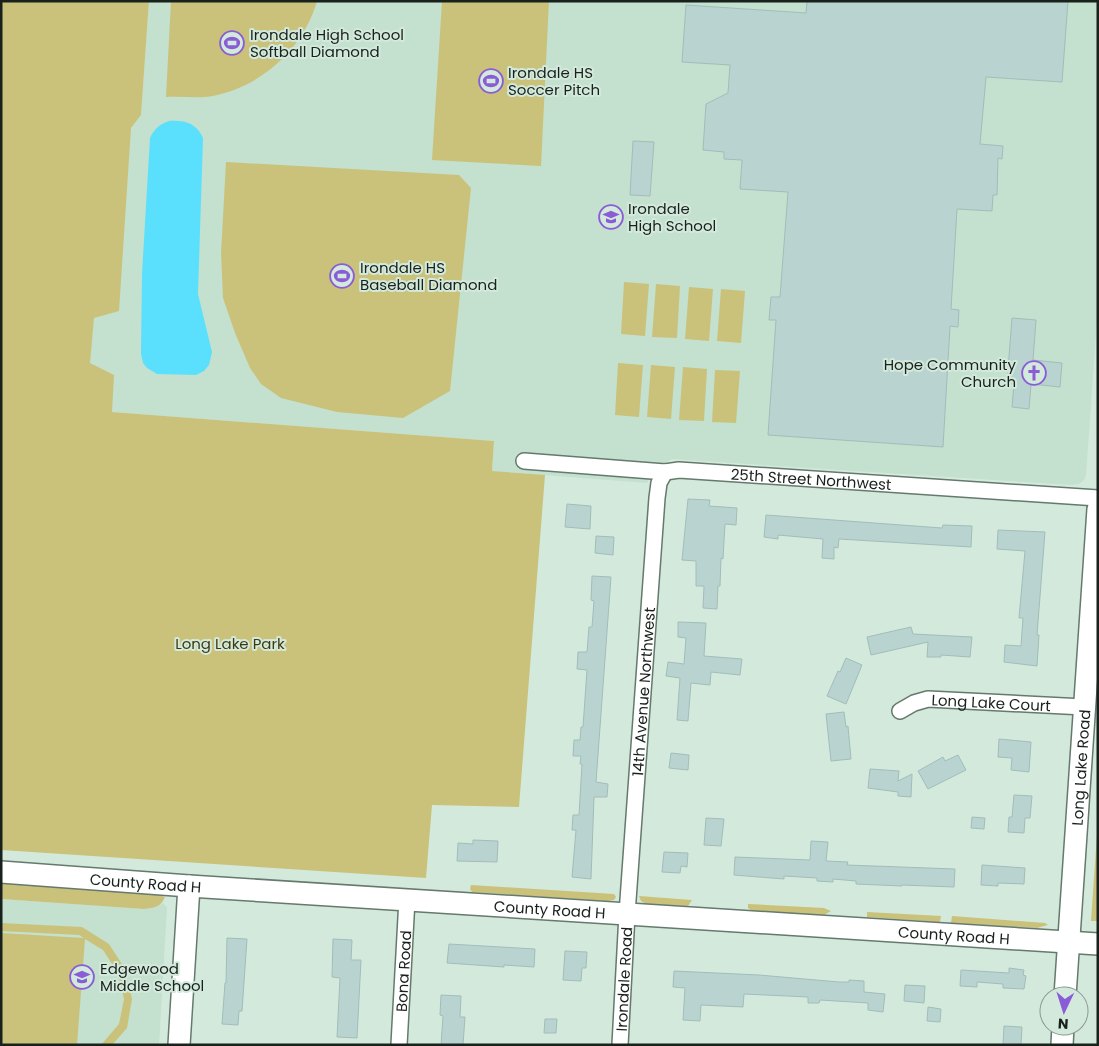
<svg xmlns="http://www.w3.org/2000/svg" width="1099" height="1046" viewBox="0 0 1099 1046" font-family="Poppins,sans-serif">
  <rect width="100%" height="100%" fill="#d3e9dc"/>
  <!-- built -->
  <g fill="#c4e0ce">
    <path d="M 149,1 L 1098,1 L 1098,307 L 1086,475 L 1084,480 L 1079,484 L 1070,485 L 672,459 L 655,469 L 647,483 L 492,471 L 494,441 L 112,412 L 89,364 L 94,318 L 131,128 L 141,115 Z"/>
    <path d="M 1,899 L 144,909 L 157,907 L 163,903 L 167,908 L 159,1045 L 1,1045 Z"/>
  </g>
  <!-- green -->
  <g fill="#cac27a">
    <path d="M 1,1 L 149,1 L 141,115 L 131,128 L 119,311 L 94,318 L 90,363 L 114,375 L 112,412 L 494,441 L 492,471 L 545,475 L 519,807 L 432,805 L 426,878 L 1,850 Z"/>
    <path d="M 171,1 L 317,1 C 303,51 256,91 205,97 C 192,98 179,96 166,97 Z"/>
    <path d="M 442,1 L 549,1 L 541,166 L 432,160 Z"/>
    <path d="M 226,162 L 459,175 L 471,188 L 450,391 L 403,418 L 337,412 L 281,398 L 261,384 L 250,368 L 235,333 L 223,298 L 221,253 Z"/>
    <path d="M 624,282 L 649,284 L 645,336 L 621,334 Z"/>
    <path d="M 656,284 L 680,286 L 677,338 L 652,337 Z"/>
    <path d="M 689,287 L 713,289 L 709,341 L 685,339 Z"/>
    <path d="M 721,289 L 745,291 L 741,343 L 717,341 Z"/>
    <path d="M 618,363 L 643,365 L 639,417 L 615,415 Z"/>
    <path d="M 651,365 L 675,367 L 671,419 L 647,417 Z"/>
    <path d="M 683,367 L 707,369 L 704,421 L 679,420 Z"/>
    <path d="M 715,370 L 740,371 L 736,423 L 712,422 Z"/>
    <path d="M 1098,820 L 1098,921 L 1091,921 Z"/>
    <path d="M 1,883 L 153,893 L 165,897 C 161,907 154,908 144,909 L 1,899 Z"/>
    <path d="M 471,885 L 614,894 L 616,897 L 614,900 L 608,901 L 472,892 L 470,889 Z"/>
    <path d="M 639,896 L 692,900 L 688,906 L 646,904 L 641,901 Z"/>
    <path d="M 748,904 L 824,908 L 831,911 L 824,915 L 752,911 L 748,908 Z"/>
    <path d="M 867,912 L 941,916 L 940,922 L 867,917 Z"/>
    <path d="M 952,916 L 1045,923 L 1048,925 L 1037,928 L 951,923 Z"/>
    <path d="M 1,923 L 82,927 L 109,944 L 125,969 L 132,999 L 127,1028 L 112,1045 L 101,1045 L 119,1024 L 124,999 L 118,973 L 103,950 L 85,939 L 77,1045 L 1,1045 L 1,933 L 84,938 L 79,935 L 1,931 Z"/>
  </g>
  <!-- water -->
  <path fill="#5ae0fd" d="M 169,121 C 185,120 196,123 203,138 L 198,294 L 212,352 L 209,365 L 204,371 L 196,375 L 157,374 L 147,368 L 143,363 L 141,354 L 142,274 L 150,138 C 154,129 160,124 169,121 Z"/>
  <!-- building -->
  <g fill="#b9d4d0" stroke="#a2bdb9">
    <path d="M 807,1 L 1068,1 L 1062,82 L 986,77 L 980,144 L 1003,146 L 1002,159 L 998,158 L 997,195 L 993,195 L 992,211 L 957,209 L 951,309 L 959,310 L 958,327 L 950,326 L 943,447 L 768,435 L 776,320 L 769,320 L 771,297 L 780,297 L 788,192 L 740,189 L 742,160 L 724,159 L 724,152 L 703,150 L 706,104 L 728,93 L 730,65 L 682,62 L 686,5 L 806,13 Z"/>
    <path d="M 633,141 L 654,142 L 650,196 L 630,195 Z"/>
    <path d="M 1012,318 L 1036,320 L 1033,360 L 1062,363 L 1060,387 L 1031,384 L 1029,409 L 1012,407 L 1014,384 L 1007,383 Z"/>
    <path d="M 688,499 L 710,500 L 709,506 L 737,508 L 736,525 L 725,524 L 723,559 L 721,558 L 720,586 L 718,586 L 717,609 L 703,608 L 704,586 L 696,586 L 696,561 L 682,560 Z"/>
    <path d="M 567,504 L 591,506 L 590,529 L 565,527 Z"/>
    <path d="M 766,515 L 942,528 L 943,525 L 972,526 L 971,547 L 839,539 L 838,548 L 834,547 L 834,559 L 822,558 L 823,539 L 778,535 L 778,539 L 764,537 Z"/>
    <path d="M 998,530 L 1045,532 L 1037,635 L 1039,635 L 1037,666 L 1004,662 L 1005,645 L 1021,646 L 1023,618 L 1019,618 L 1025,551 L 997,549 Z"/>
    <path d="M 596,536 L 614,537 L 613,555 L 595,553 Z"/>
    <path d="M 592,576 L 611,577 L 596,782 L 608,784 L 607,797 L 594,797 L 591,879 L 572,877 L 576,830 L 572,830 L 573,815 L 579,815 L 582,764 L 580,764 L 581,756 L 573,756 L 574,740 L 580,740 L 581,727 L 583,727 L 587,670 L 577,669 L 578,652 L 587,652 L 589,627 L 592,627 L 594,601 L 591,600 Z"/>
    <path d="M 678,622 L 706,623 L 704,656 L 742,659 L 740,675 L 711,672 L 710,685 L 691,683 L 688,721 L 677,720 L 680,678 L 666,676 L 668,662 L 684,664 L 686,638 L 678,637 Z"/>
    <path d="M 911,627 L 913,634 L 972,637 L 970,657 L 941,655 L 941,657 L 927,657 L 928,642 L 871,655 L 867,637 Z"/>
    <path d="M 846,658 L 862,665 L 846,704 L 827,696 L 838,671 L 840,672 Z"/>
    <path d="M 844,712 L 846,727 L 848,726 L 851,759 L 831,761 L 826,714 Z"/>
    <path d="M 999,739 L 1031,742 L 1029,772 L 1011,770 L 1012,758 L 998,757 Z"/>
    <path d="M 671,753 L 689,755 L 688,770 L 669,768 Z"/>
    <path d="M 958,755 L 966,770 L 928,789 L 918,771 L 943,757 L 945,761 Z"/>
    <path d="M 870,769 L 899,771 L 898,781 L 912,774 L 911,797 L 898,796 L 898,792 L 868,788 Z"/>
    <path d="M 1014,795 L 1032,796 L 1030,818 L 1025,818 L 1024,833 L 1008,832 L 1009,817 L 1012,817 Z"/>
    <path d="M 972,817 L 985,818 L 984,829 L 971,828 Z"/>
    <path d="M 706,818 L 724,819 L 721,846 L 704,845 Z"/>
    <path d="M 473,840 L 498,841 L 497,862 L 457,861 L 458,843 L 473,844 Z"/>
    <path d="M 811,841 L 828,842 L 826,861 L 848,862 L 847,865 L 955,869 L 954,887 L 902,885 L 902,886 L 856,884 L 856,881 L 833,879 L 833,882 L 817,881 L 817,878 L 784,876 L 784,879 L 734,875 L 735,857 L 810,860 Z"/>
    <path d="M 664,852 L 688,853 L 687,867 L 681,866 L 680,873 L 662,872 Z"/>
    <path d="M 982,865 L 1025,868 L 1024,884 L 998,883 L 998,886 L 981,885 Z"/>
    <path d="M 227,938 L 247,939 L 242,1011 L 239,1011 L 238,1025 L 222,1024 L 225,983 L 226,983 Z"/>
    <path d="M 333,939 L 352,940 L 351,960 L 361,960 L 357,1038 L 337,1037 L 340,978 L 332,977 Z"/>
    <path d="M 449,944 L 535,949 L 534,967 L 504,965 L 504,967 L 447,963 Z"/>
    <path d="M 565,951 L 587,952 L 586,968 L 582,968 L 581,981 L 563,980 Z"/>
    <path d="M 1009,968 L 1024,970 L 1023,975 L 1026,976 L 1024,989 L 1003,988 L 1003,984 L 977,982 L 977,987 L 960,986 L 961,970 L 1009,973 Z"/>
    <path d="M 674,971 L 759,975 L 839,982 L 849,982 L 849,980 L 864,981 L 864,992 L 885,994 L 883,1012 L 868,1010 L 868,1003 L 820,1000 L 819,1003 L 808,1003 L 808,997 L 744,994 L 743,1007 L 701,1005 L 700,1021 L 683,1020 L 685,988 L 673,987 Z"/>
    <path d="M 905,985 L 925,986 L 924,1003 L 904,1001 Z"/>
    <path d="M 441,995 L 461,996 L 460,1017 L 465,1017 L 463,1045 L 441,1045 L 443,1016 L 440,1015 Z"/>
    <path d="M 928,1007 L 941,1009 L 940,1022 L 927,1021 Z"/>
    <path d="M 545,1019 L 557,1019 L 556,1033 L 544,1033 Z"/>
    <path d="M 1004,1026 L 1022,1027 L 1021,1045 L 1003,1045 Z"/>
  </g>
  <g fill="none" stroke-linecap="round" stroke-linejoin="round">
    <!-- street casing -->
    <g stroke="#65796d" stroke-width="18">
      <g id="street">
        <path id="s1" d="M 524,461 L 665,472 L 679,470 L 1098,498"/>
        <path id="s2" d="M 900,711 L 914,703 L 928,699 L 1084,707"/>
        <path id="s3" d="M 399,1045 L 407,899"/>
        <path id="s4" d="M 620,1045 L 627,914 L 657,498 L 659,483 L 665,472"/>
      </g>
    </g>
    <!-- secondary casing -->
    <g stroke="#65796d" stroke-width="24">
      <g id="secondary">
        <path id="s5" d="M 1,872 L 189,886 L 1098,944"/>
        <path id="s6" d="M 1065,996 L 1098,509"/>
        <path d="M 179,1045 L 189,886"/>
        <path d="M 1062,1045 L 1063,1026"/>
      </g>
    </g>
    <!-- street -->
    <use href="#street" stroke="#fff" stroke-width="15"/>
    <!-- secondary -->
    <use href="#secondary" stroke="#fff" stroke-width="21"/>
  </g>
  <!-- icons -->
  <defs>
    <g id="stadium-ring" transform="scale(1.25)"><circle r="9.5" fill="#d3e9dc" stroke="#8a5dd6" stroke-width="1.5"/><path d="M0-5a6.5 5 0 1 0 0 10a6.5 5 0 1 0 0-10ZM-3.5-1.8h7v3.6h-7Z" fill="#8a5dd6"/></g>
    <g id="school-ring" transform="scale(1.25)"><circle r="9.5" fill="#d3e9dc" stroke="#8a5dd6" stroke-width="1.5"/><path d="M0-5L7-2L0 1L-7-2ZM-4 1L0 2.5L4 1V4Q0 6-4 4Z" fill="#8a5dd6"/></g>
    <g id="church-ring" transform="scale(1.25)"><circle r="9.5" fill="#d3e9dc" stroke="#8a5dd6" stroke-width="1.5"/><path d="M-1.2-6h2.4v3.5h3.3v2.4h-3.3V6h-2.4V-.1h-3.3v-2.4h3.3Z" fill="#8a5dd6"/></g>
  </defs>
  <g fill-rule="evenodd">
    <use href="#stadium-ring" x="232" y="43"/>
    <use href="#stadium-ring" x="491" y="81"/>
    <use href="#school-ring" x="611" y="217"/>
    <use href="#stadium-ring" x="342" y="276"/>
    <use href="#church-ring" x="1034" y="373"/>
    <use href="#school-ring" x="82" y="977"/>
  </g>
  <g text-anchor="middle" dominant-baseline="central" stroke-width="4" stroke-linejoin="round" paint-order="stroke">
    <!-- poi labels -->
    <g font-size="15" fill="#19211c" stroke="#d3e9dc" text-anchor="start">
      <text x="250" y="34">Irondale High School<tspan x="250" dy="17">Softball Diamond</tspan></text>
      <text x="508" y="72">Irondale HS<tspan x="508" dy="17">Soccer Pitch</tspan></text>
      <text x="628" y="208">Irondale<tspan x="628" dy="17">High School</tspan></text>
      <text x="360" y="267">Irondale HS<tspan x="360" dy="17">Baseball Diamond</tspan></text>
      <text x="1016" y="364" text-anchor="end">Hope Community<tspan x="1016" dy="17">Church</tspan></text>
      <text x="100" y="968">Edgewood<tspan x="100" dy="17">Middle School</tspan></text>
    </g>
    <!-- street labels -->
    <g font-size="15" fill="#19211c" stroke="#d3e9dc">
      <text stroke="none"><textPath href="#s1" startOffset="288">25th Street Northwest</textPath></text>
      <text stroke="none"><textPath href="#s4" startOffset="354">14th Avenue Northwest</textPath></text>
      <text stroke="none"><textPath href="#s2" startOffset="94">Long Lake Court</textPath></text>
      <text stroke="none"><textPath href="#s6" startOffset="229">Long Lake Road</textPath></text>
      <text stroke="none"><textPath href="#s5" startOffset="145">County Road H</textPath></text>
      <text stroke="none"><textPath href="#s5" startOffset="550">County Road H</textPath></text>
      <text stroke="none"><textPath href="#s5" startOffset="955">County Road H</textPath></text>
      <text stroke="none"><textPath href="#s3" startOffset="74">Bona Road</textPath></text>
      <text stroke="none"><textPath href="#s4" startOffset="66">Irondale Road</textPath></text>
    </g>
    <!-- park labels -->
    <g font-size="15" fill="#3e390f" stroke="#d3e9dc">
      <text x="230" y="643">Long Lake Park</text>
    </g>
  </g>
  <!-- border -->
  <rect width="1099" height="1046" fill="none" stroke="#19211c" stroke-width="5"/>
  <!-- north arrow -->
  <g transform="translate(1064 1011) rotate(184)"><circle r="24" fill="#d3e9dc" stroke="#89998f"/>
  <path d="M0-4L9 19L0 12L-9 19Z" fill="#8a5dd6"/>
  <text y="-8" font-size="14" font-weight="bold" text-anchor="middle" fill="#19211c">N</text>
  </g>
</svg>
